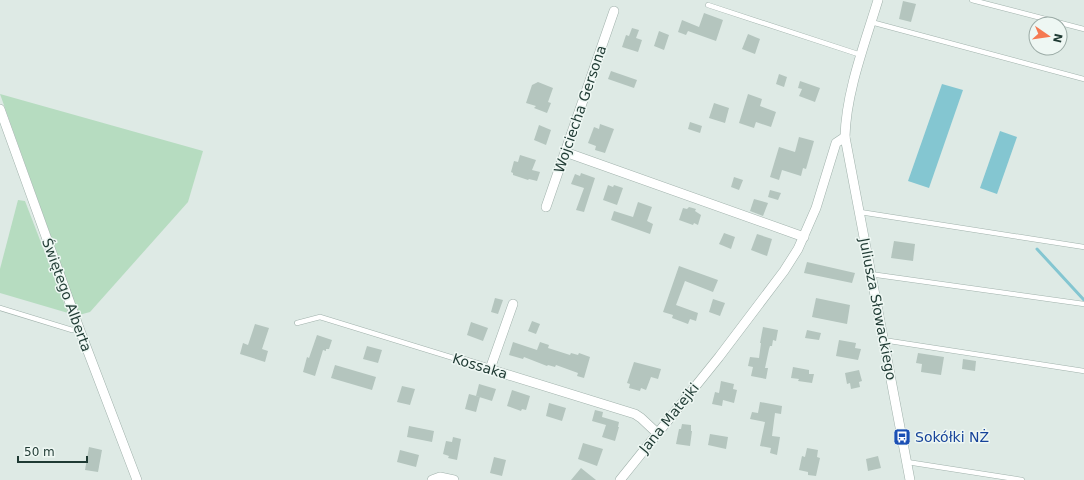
<svg xmlns="http://www.w3.org/2000/svg" width="1084" height="480" viewBox="0 0 1084 480" font-family="'DejaVu Sans',sans-serif">
  <rect width="100%" height="100%" fill="#deeae5"/>
  <!-- green -->
  <g fill="#b6dcc0">
    <path d="M 0,94 L 203,151 L 188,202 L 90,312 L 79,315 Z"/>
    <path d="M 18,200 L 25,201 L 68,313 L 0,293 L 0,269 Z"/>
  </g>
  <!-- water -->
  <g fill="#84c6d1">
    <path d="M 942,84 L 963,90 L 929,188 L 908,181 Z"/>
    <path d="M 1000,131 L 1017,137 L 997,194 L 980,188 Z"/>
  </g>
  <g fill="none" stroke-linecap="round" stroke-linejoin="round">
    <!-- stream -->
    <path stroke="#84c6d1" stroke-width="3" d="M 1037,249 L 1084,300"/>
  </g>
  <!-- building -->
  <g fill="#b4c5be">
    <path d="M 903,1 L 916,4 L 911,22 L 899,19 Z"/>
    <path d="M 704,13 L 723,20 L 716,41 L 688,31 L 686,35 L 678,32 L 682,20 L 699,27 Z"/>
    <path d="M 632,28 L 639,30 L 636,38 L 642,40 L 638,52 L 622,47 L 626,35 L 629,36 Z"/>
    <path d="M 659,31 L 669,35 L 664,50 L 654,46 Z"/>
    <path d="M 748,34 L 760,39 L 755,54 L 742,49 Z"/>
    <path d="M 611,71 L 637,80 L 634,88 L 608,79 Z"/>
    <path d="M 779,74 L 787,77 L 784,87 L 776,84 Z"/>
    <path d="M 800,81 L 820,88 L 815,102 L 799,96 L 802,89 L 798,88 Z"/>
    <path d="M 538,82 L 553,88 L 548,102 L 551,103 L 547,113 L 534,108 L 536,106 L 526,103 L 532,85 Z"/>
    <path d="M 748,94 L 762,99 L 760,106 L 776,112 L 771,127 L 756,122 L 754,128 L 739,123 Z"/>
    <path d="M 714,103 L 729,108 L 725,123 L 709,118 Z"/>
    <path d="M 690,122 L 702,126 L 700,133 L 688,129 Z"/>
    <path d="M 600,124 L 614,129 L 605,153 L 595,150 L 596,146 L 588,143 L 594,127 L 599,129 Z"/>
    <path d="M 539,125 L 551,130 L 546,145 L 534,140 Z"/>
    <path d="M 799,137 L 814,141 L 806,169 L 803,168 L 801,176 L 782,170 L 779,180 L 770,177 L 779,147 L 795,152 Z"/>
    <path d="M 520,155 L 536,160 L 532,170 L 540,172 L 537,181 L 529,179 L 528,180 L 513,175 L 513,173 L 511,172 L 514,161 L 518,162 Z"/>
    <path d="M 581,173 L 595,178 L 584,212 L 576,210 L 584,188 L 571,184 L 575,174 L 580,176 Z"/>
    <path d="M 734,177 L 743,180 L 739,190 L 731,187 Z"/>
    <path d="M 608,185 L 613,187 L 614,185 L 623,188 L 617,205 L 603,200 Z"/>
    <path d="M 770,190 L 781,193 L 778,200 L 768,197 Z"/>
    <path d="M 754,199 L 768,203 L 763,216 L 750,211 Z"/>
    <path d="M 638,202 L 652,207 L 647,221 L 653,224 L 650,234 L 611,220 L 614,211 L 633,217 Z"/>
    <path d="M 689,207 L 696,209 L 695,211 L 701,215 L 698,225 L 694,223 L 693,225 L 679,220 L 683,208 L 687,209 Z"/>
    <path d="M 724,233 L 735,237 L 731,249 L 719,244 Z"/>
    <path d="M 757,234 L 772,239 L 767,256 L 751,250 Z"/>
    <path d="M 894,241 L 915,244 L 913,261 L 891,258 Z"/>
    <path d="M 807,262 L 855,273 L 852,283 L 804,273 Z"/>
    <path d="M 679,266 L 718,280 L 713,292 L 685,281 L 676,305 L 698,313 L 696,321 L 690,319 L 688,324 L 672,318 L 673,315 L 663,312 Z"/>
    <path d="M 495,298 L 503,300 L 498,314 L 491,312 Z"/>
    <path d="M 816,298 L 850,305 L 847,324 L 812,317 Z"/>
    <path d="M 713,299 L 725,303 L 720,316 L 709,312 Z"/>
    <path d="M 532,321 L 540,324 L 536,334 L 528,331 Z"/>
    <path d="M 471,322 L 488,328 L 483,341 L 467,335 Z"/>
    <path d="M 255,324 L 269,328 L 262,349 L 268,351 L 265,362 L 240,354 L 243,343 L 248,345 Z"/>
    <path d="M 763,327 L 778,330 L 776,341 L 773,340 L 772,346 L 770,346 L 769,349 L 765,368 L 768,368 L 766,379 L 751,376 L 753,367 L 748,366 L 750,357 L 759,358 L 761,343 L 760,343 Z"/>
    <path d="M 807,330 L 821,333 L 819,340 L 805,338 Z"/>
    <path d="M 317,335 L 332,340 L 329,349 L 326,349 L 326,351 L 323,350 L 315,376 L 303,372 L 307,357 L 309,358 Z"/>
    <path d="M 839,340 L 856,343 L 855,348 L 861,349 L 858,360 L 836,356 Z"/>
    <path d="M 513,342 L 537,350 L 540,342 L 549,345 L 548,348 L 570,355 L 571,353 L 578,355 L 579,353 L 590,357 L 584,378 L 577,376 L 578,373 L 556,365 L 555,367 L 548,365 L 547,366 L 524,357 L 523,359 L 509,355 Z"/>
    <path d="M 367,346 L 382,350 L 378,363 L 363,359 Z"/>
    <path d="M 918,353 L 944,357 L 941,375 L 921,372 L 922,364 L 916,363 Z"/>
    <path d="M 963,359 L 976,361 L 975,371 L 962,369 Z"/>
    <path d="M 634,362 L 661,369 L 658,379 L 651,377 L 646,390 L 641,388 L 640,391 L 629,388 L 630,384 L 627,383 Z"/>
    <path d="M 335,365 L 376,377 L 372,390 L 331,378 Z"/>
    <path d="M 793,367 L 809,370 L 809,374 L 814,374 L 812,383 L 798,381 L 799,379 L 791,378 Z"/>
    <path d="M 859,370 L 862,381 L 859,382 L 860,387 L 851,389 L 850,383 L 847,384 L 845,373 Z"/>
    <path d="M 721,381 L 734,384 L 733,389 L 737,390 L 734,403 L 723,400 L 722,406 L 712,404 L 715,392 L 719,393 Z"/>
    <path d="M 479,384 L 496,389 L 492,401 L 476,396 Z"/>
    <path d="M 402,386 L 415,389 L 410,405 L 397,402 Z"/>
    <path d="M 512,390 L 530,396 L 526,410 L 522,409 L 521,411 L 507,406 Z"/>
    <path d="M 469,394 L 480,397 L 476,412 L 465,409 Z"/>
    <path d="M 760,402 L 782,406 L 781,414 L 775,413 L 772,436 L 780,437 L 777,455 L 770,453 L 771,448 L 760,446 L 765,422 L 750,419 L 752,412 L 758,413 Z"/>
    <path d="M 549,403 L 566,408 L 562,421 L 546,416 Z"/>
    <path d="M 595,410 L 603,412 L 602,417 L 619,422 L 618,427 L 619,427 L 615,441 L 602,437 L 606,425 L 592,421 Z"/>
    <path d="M 682,424 L 691,425 L 691,431 L 692,431 L 690,446 L 676,444 L 679,429 L 681,429 Z"/>
    <path d="M 409,426 L 434,431 L 432,442 L 407,437 Z"/>
    <path d="M 710,434 L 728,437 L 726,449 L 708,445 Z"/>
    <path d="M 453,437 L 461,439 L 457,460 L 448,458 L 449,456 L 443,454 L 446,441 L 452,442 Z"/>
    <path d="M 583,443 L 603,449 L 597,466 L 578,459 Z"/>
    <path d="M 89,447 L 102,450 L 98,472 L 85,470 Z"/>
    <path d="M 807,448 L 818,450 L 817,457 L 820,458 L 816,476 L 808,475 L 808,472 L 799,470 L 802,456 L 805,457 Z"/>
    <path d="M 400,450 L 419,455 L 416,467 L 397,462 Z"/>
    <path d="M 878,456 L 881,468 L 868,471 L 866,459 Z"/>
    <path d="M 494,457 L 506,460 L 502,476 L 490,473 Z"/>
    <path d="M 581,468 L 596,480 L 571,480 Z"/>
  </g>
  <g fill="none" stroke-linecap="round" stroke-linejoin="round">
    <!-- service casing -->
    <g stroke="#a1b2ac" stroke-width="5.5">
      <g id="service">
        <path d="M 972,0 L 1084,29"/>
        <path d="M 708,5 L 861,55"/>
        <path d="M 871,22 L 1084,79"/>
        <path d="M 860,212 L 1084,247"/>
        <path d="M 870,274 L 1084,304"/>
        <path d="M 0,308 L 72,330 L 79,328"/>
        <path d="M 297,323 L 320,317 L 460,360"/>
        <path d="M 883,340 L 1084,371"/>
        <path d="M 907,462 L 1022,480"/>
      </g>
    </g>
    <!-- minor casing -->
    <g stroke="#a1b2ac" stroke-width="10">
      <g id="minor">
        <path d="M 878,0 C 865,43 846,92 845,137 L 910,480"/>
        <path d="M 0,109 L 79,328 L 137,480"/>
        <path d="M 565,152 L 804,237"/>
        <path d="M 546,207 L 614,11"/>
        <path d="M 460,360 L 635,414 L 641,418 L 657,433"/>
        <path d="M 490,369 L 513,304"/>
        <path d="M 432,480 L 440,477 L 454,480"/>
        <path d="M 620,480 L 719,357 L 784,271 L 798,249 L 816,208 L 836,143 L 845,137"/>
      </g>
    </g>
    <!-- service -->
    <use href="#service" stroke="#fff" stroke-width="4.5"/>
    <!-- minor -->
    <use href="#minor" stroke="#fff" stroke-width="9"/>
  </g>
  <!-- icons -->
  <defs>
    <g id="bus-square" transform="scale(0.9)"><rect x="-9" y="-9" width="18" height="18" rx="4" fill="#1a4fb4" stroke="#eef7f3"/><path d="M-5-6H5V4H4V6H2V4H-2V6H-4V4H-5ZM-3.5-4V0h7V-4ZM-3.5 1.2v1.5H-2V1.2ZM2 1.2v1.5H3.5V1.2Z" fill="#fff"/></g>
  </defs>
  <g fill-rule="evenodd">
    <use href="#bus-square" x="902" y="437"/>
  </g>
  <g text-anchor="middle" dominant-baseline="central" stroke-width="3" stroke-linejoin="round" paint-order="stroke">
    <!-- street labels -->
    <g font-size="14" fill="#1f3a33" stroke="#eef7f3">
      <text transform="translate(580 109) rotate(-71)">Wojciecha Gersona</text>
      <text transform="translate(67 295) rotate(70)">Świętego Alberta</text>
      <text transform="translate(878 309) rotate(79)">Juliusza Słowackiego</text>
      <text transform="translate(480 366) rotate(17)">Kossaka</text>
      <text transform="translate(669 418) rotate(-51)">Jana Matejki</text>
    </g>
    <!-- transit labels -->
    <g font-size="14" fill="#164399" stroke="#eef7f3" text-anchor="start">
      <text x="915" y="437">Sokółki NŻ</text>
    </g>
  </g>
  <!-- north arrow -->
  <g transform="translate(1048 36) rotate(103)"><circle r="19" fill="#eef7f3" stroke="#9baba6"/>
  <path d="M0-3L7 15L0 10L-7 15Z" fill="#f57951"/>
  <text y="-6" font-size="11" font-weight="bold" text-anchor="middle" fill="#1f3a33">N</text>
  </g>
  <!-- scale -->
  <path d="M18 456v6h69v-6" fill="none" stroke="#1f3a33" stroke-width="2"/>
  <text x="24" y="456" font-size="12" fill="#1f3a33" stroke="#eef7f3" stroke-width="3" paint-order="stroke">50 m</text>
</svg>
